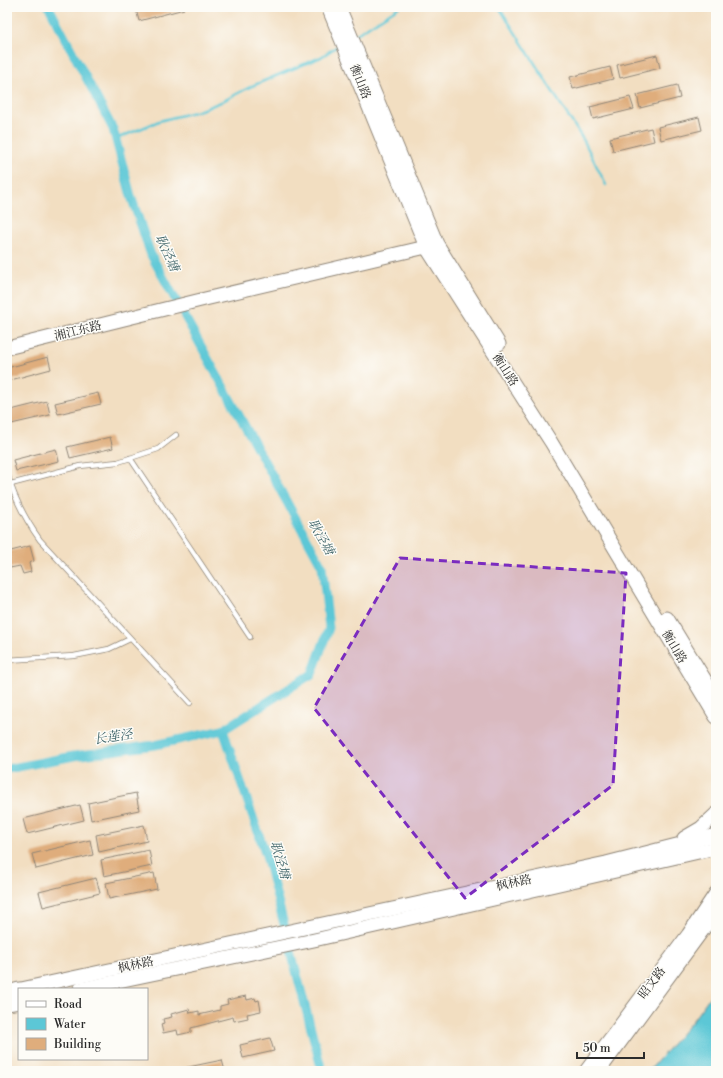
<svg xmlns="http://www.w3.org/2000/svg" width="723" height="1078" viewBox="0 0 723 1078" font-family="'Libre Bodoni','Noto Serif SC',serif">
  <rect width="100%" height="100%" fill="#fdfcf7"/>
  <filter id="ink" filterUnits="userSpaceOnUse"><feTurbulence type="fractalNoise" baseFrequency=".025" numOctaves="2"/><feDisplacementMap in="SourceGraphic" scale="8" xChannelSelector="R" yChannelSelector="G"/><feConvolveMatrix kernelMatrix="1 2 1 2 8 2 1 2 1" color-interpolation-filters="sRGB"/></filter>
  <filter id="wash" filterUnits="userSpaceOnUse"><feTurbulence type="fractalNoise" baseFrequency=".012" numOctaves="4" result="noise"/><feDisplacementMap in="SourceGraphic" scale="16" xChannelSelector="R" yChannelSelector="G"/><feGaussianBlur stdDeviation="0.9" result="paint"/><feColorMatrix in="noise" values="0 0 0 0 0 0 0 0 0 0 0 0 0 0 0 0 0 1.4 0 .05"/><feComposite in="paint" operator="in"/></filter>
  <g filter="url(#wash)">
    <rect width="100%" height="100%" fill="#f2dec1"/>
    <!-- water -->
    <path fill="#5cc7d6" stroke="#447980" d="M 716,988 L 716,1071 L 649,1071 L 693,1020 Z"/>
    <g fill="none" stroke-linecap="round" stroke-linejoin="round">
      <!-- stream -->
      <g stroke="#5cc7d6" stroke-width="2.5">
        <path d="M 499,7 L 584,141 L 606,185"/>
        <path d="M 355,35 L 399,7"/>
        <path d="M 116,139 L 159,121 L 198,111 L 221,102 L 252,86 L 321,57 L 339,45"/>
      </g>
      <!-- canal -->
      <g stroke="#5cc7d6" stroke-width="9">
        <path d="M 49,7 L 113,129 L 131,196 L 151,255 L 322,566 L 329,628 L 312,674 L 223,730 L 266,855 L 322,1071"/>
        <path d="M 7,769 L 74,756 L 155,745 L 223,730"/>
      </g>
    </g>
    <g id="blocks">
      <!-- building -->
      <g fill="#dfad7c">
        <path d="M 143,7 L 183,7 L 184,9 L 139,21 L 136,9 Z"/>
        <path d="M 657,55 L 660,68 L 620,78 L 617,65 Z"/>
        <path d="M 610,67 L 613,79 L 573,89 L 570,77 Z"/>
        <path d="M 677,85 L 680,98 L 640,108 L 637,95 Z"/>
        <path d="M 630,97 L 634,109 L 593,119 L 590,107 Z"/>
        <path d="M 699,117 L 702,130 L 661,140 L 658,127 Z"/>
        <path d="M 651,128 L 654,141 L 613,151 L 610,138 Z"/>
        <path d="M 48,357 L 51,369 L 7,381 L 7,368 Z"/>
        <path d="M 98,393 L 101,404 L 58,414 L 55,403 Z"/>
        <path d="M 47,401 L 50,415 L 7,425 L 7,411 Z"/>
        <path d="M 110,437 L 113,448 L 70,458 L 67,447 Z"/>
        <path d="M 56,449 L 59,461 L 16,471 L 13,460 Z"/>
        <path d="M 30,546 L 34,561 L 29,563 L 31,572 L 23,574 L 20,566 L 10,568 L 7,552 Z"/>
        <path d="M 136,793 L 139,810 L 91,820 L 88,803 Z"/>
        <path d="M 80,805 L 84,820 L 27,834 L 23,819 Z"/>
        <path d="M 144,825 L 147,841 L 99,852 L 96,835 Z"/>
        <path d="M 90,840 L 93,855 L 36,869 L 32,854 Z"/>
        <path d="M 149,850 L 152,866 L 104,876 L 101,860 Z"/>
        <path d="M 154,873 L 157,889 L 109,899 L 106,883 Z"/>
        <path d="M 96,878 L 100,893 L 43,907 L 39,892 Z"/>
        <path d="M 246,996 L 247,1000 L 255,998 L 256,1001 L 259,1000 L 261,1011 L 247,1014 L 248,1018 L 234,1021 L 233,1017 L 191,1028 L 191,1032 L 178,1035 L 177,1030 L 163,1033 L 161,1024 L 164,1023 L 163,1019 L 172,1017 L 171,1014 L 189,1009 L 190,1013 L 199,1011 L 199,1015 L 203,1014 L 220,1010 L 220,1006 L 228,1004 L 227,1000 Z"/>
        <path d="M 270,1038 L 274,1051 L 243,1058 L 240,1045 Z"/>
        <path d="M 222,1060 L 225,1071 L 174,1071 L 174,1070 Z"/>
      </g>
    </g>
  </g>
  <g filter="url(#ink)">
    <use href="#blocks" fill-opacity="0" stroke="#8e8476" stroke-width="1"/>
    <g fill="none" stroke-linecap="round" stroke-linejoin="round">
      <!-- lane casing -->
      <g stroke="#8e8476" stroke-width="6">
        <g id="lane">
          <path d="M 130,458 L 250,637"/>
          <path d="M 7,473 C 14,498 25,519 40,540 L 190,703"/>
          <path d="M 7,485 L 80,466 L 118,462 L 158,449 L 176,435"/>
          <path d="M 7,660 L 74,656 L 109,649 L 130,639"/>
        </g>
      </g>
      <!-- secondary casing -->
      <g stroke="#8e8476" stroke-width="15">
        <g id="secondary">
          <path d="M 328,7 L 426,247 L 551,442 L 716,717"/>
          <path d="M 339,7 L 437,244 L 499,344"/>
          <path d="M 7,348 L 205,299 L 426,247"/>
          <path d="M 667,618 L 716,698"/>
          <path d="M 684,838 L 701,828 L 716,814"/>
          <path d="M 21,989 L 606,863 L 716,835"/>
          <path d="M 80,989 L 314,940 L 716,848"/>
          <path d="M 7,992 L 19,989"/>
          <path d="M 7,1004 L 19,1002"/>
          <path d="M 586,1071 L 688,935 L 716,893"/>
          <path d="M 599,1071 L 716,912"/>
        </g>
      </g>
      <!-- lane -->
      <use href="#lane" stroke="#fff" stroke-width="4.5"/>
      <!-- secondary -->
      <use href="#secondary" stroke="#fff" stroke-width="13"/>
    </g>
  </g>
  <!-- marked area -->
  <path fill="#7b2cbf" fill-opacity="0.2" stroke="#7b2cbf" stroke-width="3" stroke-dasharray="8 5" stroke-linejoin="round" d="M 400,558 L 626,573 L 613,785 L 465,898 L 314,708 Z"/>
  <g text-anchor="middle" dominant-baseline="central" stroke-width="3" stroke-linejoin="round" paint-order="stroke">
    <!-- street labels -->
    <g font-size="12" fill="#2b2b2b" stroke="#fdfcf7">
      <text transform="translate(360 82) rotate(68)">衡山路</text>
      <text transform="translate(78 331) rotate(-14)">湘江东路</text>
      <text transform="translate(505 370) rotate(57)">衡山路</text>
      <text transform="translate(674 647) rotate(59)">衡山路</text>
      <text transform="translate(514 883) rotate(-12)">枫林路</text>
      <text transform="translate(136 965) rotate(-12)">枫林路</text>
      <text transform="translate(652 983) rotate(-53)">昭文路</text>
    </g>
    <!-- water labels -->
    <g font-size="13" font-style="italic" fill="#3c6267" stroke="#fdfcf7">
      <text transform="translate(167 253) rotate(65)">耿泾塘</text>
      <text transform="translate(321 537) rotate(61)">耿泾塘</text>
      <text transform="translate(113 737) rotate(-8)">长莲泾</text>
      <text transform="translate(280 860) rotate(74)">耿泾塘</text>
    </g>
  </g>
  <!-- margin -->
  <rect width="723" height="1078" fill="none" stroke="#fdfcf7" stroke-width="24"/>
  <!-- legend -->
  <rect x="18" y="988" width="130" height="72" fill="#fdfcf7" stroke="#a9a8a5"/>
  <rect x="26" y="1001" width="20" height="6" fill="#ffffff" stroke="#a9a8a5"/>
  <text x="54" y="1008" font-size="12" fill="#2b2b2b">Road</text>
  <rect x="26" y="1018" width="20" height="12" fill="#5cc7d6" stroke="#a9a8a5"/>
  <text x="54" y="1028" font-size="12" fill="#2b2b2b">Water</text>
  <rect x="26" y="1038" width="20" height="12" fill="#dfad7c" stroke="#a9a8a5"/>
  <text x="54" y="1048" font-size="12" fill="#2b2b2b">Building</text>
  <!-- scale -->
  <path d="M577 1052v6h67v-6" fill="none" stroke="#2b2b2b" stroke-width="2"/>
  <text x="583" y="1052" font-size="12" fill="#2b2b2b" stroke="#fdfcf7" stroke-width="3" paint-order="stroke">50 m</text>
</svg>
